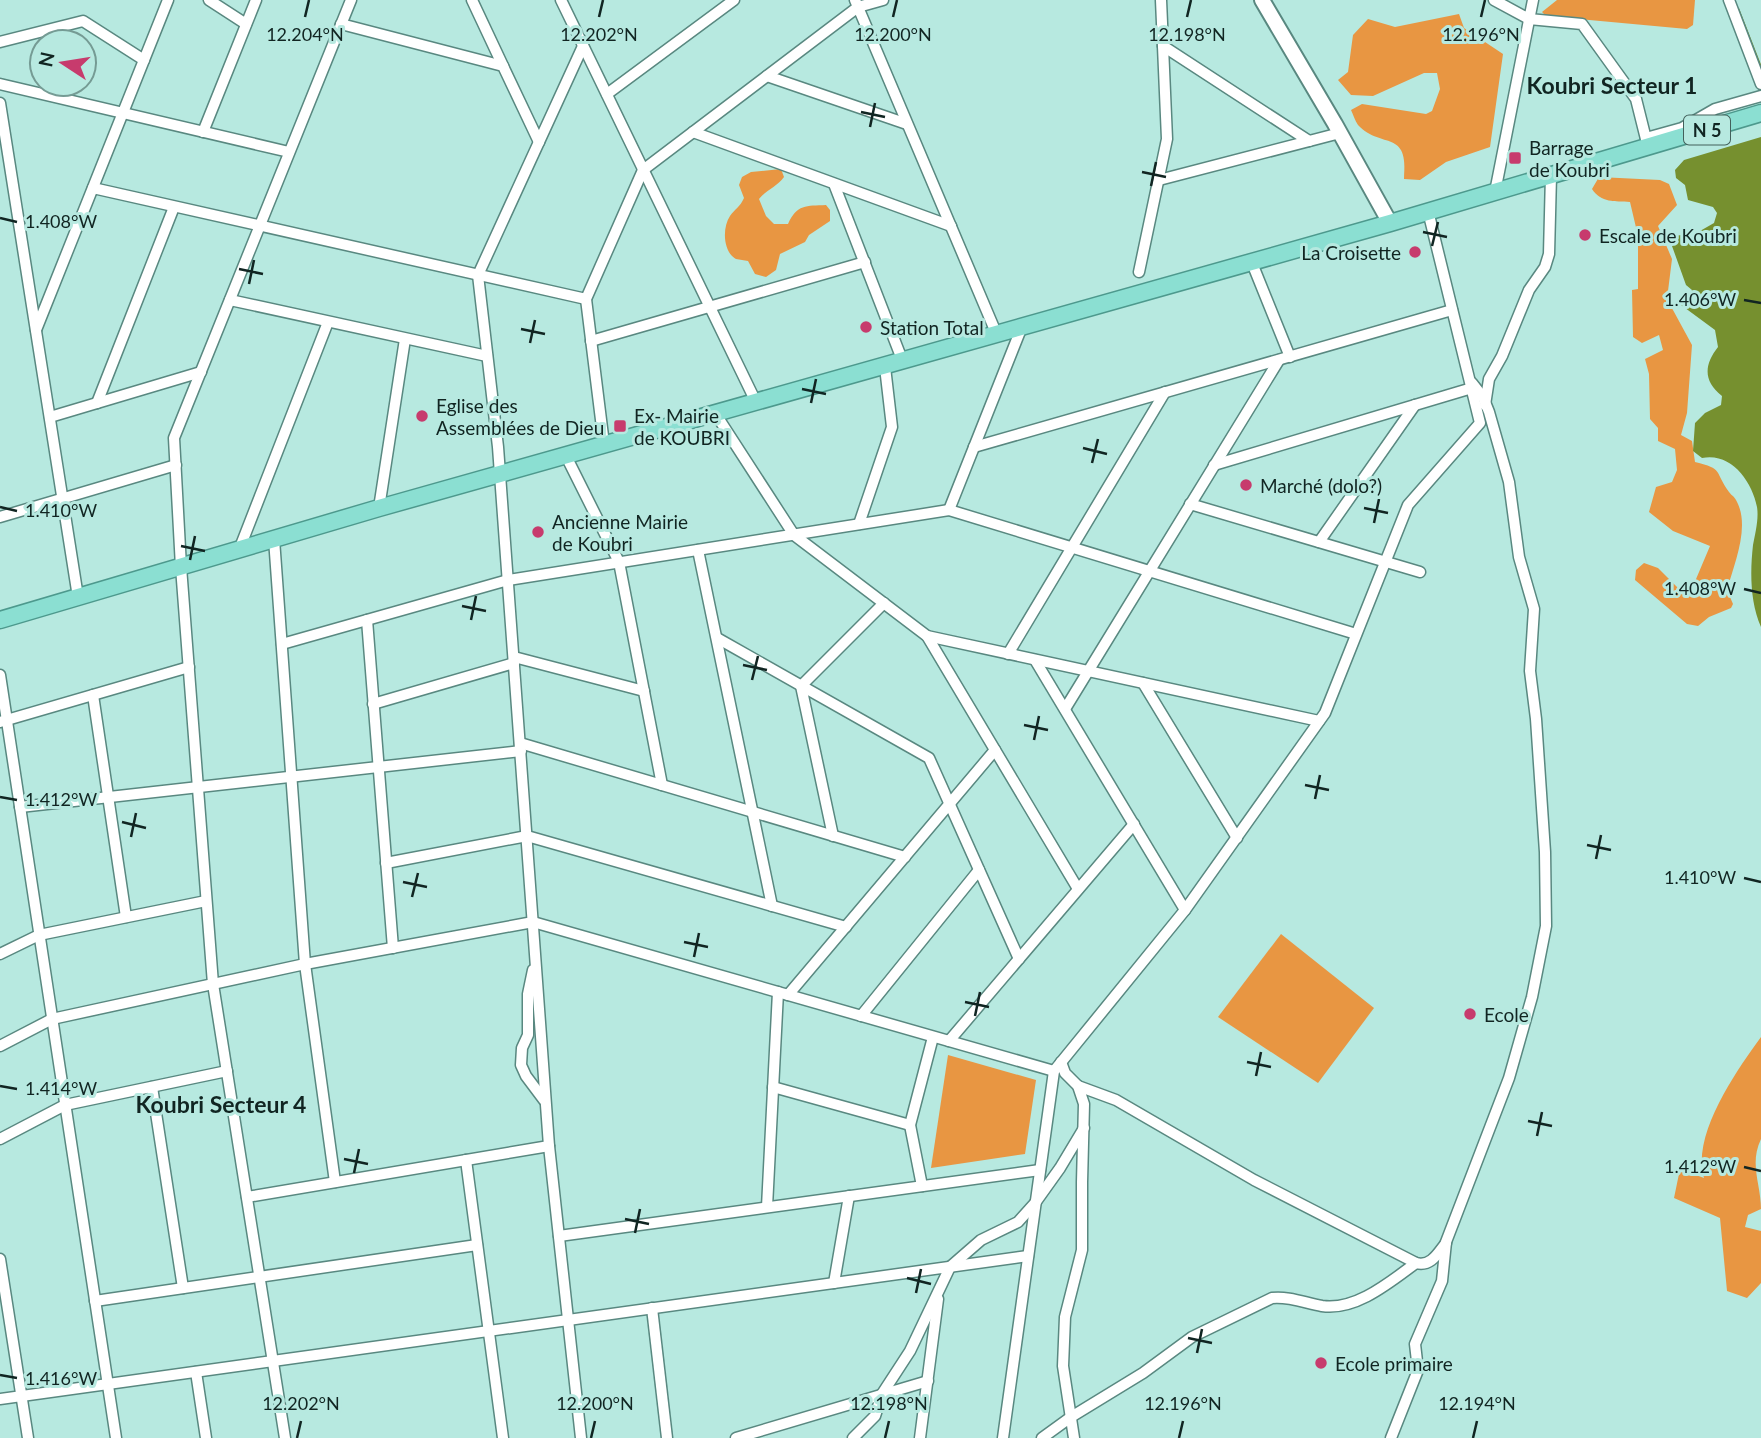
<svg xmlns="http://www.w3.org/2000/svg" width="1761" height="1438" viewBox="0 0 1761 1438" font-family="Lato,sans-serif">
  <rect width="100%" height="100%" fill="#b7e9e0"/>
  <!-- green -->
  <g fill="#e89642">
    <path d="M 1557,0 L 1695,0 L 1693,25 L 1687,29 L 1546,16 L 1542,12 Z"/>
    <path d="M 1459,14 L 1464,28 L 1503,54 L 1490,147 L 1446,162 L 1420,180 L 1404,179 C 1409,128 1382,150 1358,125 C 1355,121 1353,114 1351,110 L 1362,104 L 1426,114 L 1432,111 L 1440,89 L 1437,73 L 1424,73 L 1373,96 L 1351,95 L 1338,80 L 1348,72 L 1353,35 L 1368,19 L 1395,27 Z"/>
    <path d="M 781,169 L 784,177 C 777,187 767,189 759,199 L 766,216 L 774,224 L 788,224 C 797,204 806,206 826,205 L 830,210 L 830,221 L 809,235 L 805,242 L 780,254 L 776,270 L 766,277 L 755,274 L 748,261 C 744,260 740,260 736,259 C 723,252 722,228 730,216 C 735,209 740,207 744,198 L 739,185 L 742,177 L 751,172 Z"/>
    <path d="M 1599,177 L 1660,180 L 1669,184 L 1677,205 L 1658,226 L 1672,259 L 1667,299 L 1692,345 L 1687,413 L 1681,435 L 1692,441 L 1695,462 C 1724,469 1714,471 1729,492 C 1732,496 1734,496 1736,500 C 1751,526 1734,564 1727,590 L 1733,604 L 1731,608 L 1709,617 L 1698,626 L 1687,624 L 1635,580 L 1636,570 L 1644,563 L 1658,568 L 1688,598 L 1710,546 L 1673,531 L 1649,512 L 1656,487 L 1672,482 L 1677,470 L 1675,449 L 1658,441 L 1658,428 L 1650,419 L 1649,374 L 1645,359 L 1663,350 L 1659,335 L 1642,343 L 1633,337 L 1632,290 L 1638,289 L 1638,236 L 1630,202 C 1615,201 1601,203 1592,189 Z"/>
    <path d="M 1281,934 L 1374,1008 L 1318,1083 L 1218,1017 Z"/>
    <path d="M 1761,1037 L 1761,1139 C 1749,1164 1761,1184 1761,1209 L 1748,1215 L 1745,1227 L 1761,1231 L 1761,1283 L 1747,1298 L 1727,1291 L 1720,1218 L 1674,1198 L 1680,1169 L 1704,1178 C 1691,1135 1737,1070 1761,1037 Z"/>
    <path d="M 948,1055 L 1036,1080 L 1025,1154 L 931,1168 Z"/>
  </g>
  <!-- water -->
  <path fill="#76902f" d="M 1761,137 L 1761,627 C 1750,602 1750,572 1753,545 C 1755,534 1759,519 1757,507 C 1752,481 1731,452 1702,458 L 1693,451 L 1695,423 L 1705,413 L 1721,405 L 1722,396 C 1703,381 1704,365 1718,347 L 1715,330 L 1677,302 L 1681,298 L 1689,298 L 1692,290 L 1686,285 L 1672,246 L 1676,236 L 1700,231 L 1714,223 L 1717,213 L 1713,207 L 1688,200 L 1685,185 L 1676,178 L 1675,170 L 1684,160 Z"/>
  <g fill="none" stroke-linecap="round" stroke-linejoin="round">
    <!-- stream -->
    <path stroke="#76902f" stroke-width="2.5" d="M 1738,9 L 1761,68"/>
    <!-- minor casing -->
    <g stroke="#598880" stroke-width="13">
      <g id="minor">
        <path d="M 209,0 L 246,24"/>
        <path d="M 472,0 L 503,66"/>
        <path d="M 561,0 L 756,402"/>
        <path d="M 855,0 L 997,335"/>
        <path d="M 1494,0 L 1529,19 L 1582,24 L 1636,99 L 1648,147"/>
        <path d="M 1729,0 L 1761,84"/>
        <path d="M 341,24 L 503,66 L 539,142"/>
        <path d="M 0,42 L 83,21 L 144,60"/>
        <path d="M 1163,46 L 1309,141"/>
        <path d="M 767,76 L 907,124"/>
        <path d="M 0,84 L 289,152"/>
        <path d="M 607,94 L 734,0"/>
        <path d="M 0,103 L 78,597"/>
        <path d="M 203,132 L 256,0"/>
        <path d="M 693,132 L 951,226"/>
        <path d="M 1646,138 L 1682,128 L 1715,109 L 1761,96"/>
        <path d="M 1159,180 L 1340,133"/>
        <path d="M 834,184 L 903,362"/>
        <path d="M 93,188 L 586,299"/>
        <path d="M 1495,192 L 1533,0"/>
        <path d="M 1252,263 L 1290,357"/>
        <path d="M 1139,272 L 1167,139 L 1161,0"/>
        <path d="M 230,300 L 487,356"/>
        <path d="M 36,330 L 168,0"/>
        <path d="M 591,341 L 865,262"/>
        <path d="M 97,403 L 174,207"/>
        <path d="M 1485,405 L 1489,379 L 1502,356 L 1529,290 L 1545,267 L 1549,254 L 1551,175"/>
        <path d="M 715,413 L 794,535 L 927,636 L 1078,889"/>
        <path d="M 50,417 L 201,372"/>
        <path d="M 604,444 L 586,299 L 643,170 L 858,7 L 883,0"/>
        <path d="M 974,447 L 1452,310"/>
        <path d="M 566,456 L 619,562 L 662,785"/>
        <path d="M 1214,465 L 1472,388"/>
        <path d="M 1190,504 L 1420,572"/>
        <path d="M 379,508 L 405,339"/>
        <path d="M 949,510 L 1021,329"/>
        <path d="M 0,517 L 176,465"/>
        <path d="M 859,524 L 892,427 L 885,367"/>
        <path d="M 274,539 L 305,964 L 335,1182"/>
        <path d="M 1319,542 L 1415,405"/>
        <path d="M 239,550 L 328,322"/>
        <path d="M 698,550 L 772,906"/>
        <path d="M 367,620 L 393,948"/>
        <path d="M 927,636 L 1319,721"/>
        <path d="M 717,638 L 929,758 L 1019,959"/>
        <path d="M 282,644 L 508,580 L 949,510 L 1356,634"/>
        <path d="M 1008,654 L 1165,392"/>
        <path d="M 514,657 L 644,691"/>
        <path d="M 1035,660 L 1185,910"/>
        <path d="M 0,675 L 116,1438"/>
        <path d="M 1143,683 L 1237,838"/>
        <path d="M 93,695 L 126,917"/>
        <path d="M 373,704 L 514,663"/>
        <path d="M 1065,709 L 1279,360"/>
        <path d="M 0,722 L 189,667"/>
        <path d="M 520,743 L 905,857"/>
        <path d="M 20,807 L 521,751"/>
        <path d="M 833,836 L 801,686 L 884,603"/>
        <path d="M 386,863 L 527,836 L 846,927"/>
        <path d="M 0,954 L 39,935 L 206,901"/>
        <path d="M 533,970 L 528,994 L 528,1035 L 522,1048 L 521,1065 L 526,1076 L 544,1100"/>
        <path d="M 788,995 L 995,750"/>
        <path d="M 861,1016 L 979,870"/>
        <path d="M 949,1041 L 1134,824"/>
        <path d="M 0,1046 L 52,1019 L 305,964 L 533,922 L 1054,1071"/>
        <path d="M 1061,1062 L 1065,1073 L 1078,1086 L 1084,1104 L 1082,1182 L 1082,1250 L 1065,1317 L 1063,1366 L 1074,1438"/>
        <path d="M 1078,1086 L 1116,1100 L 1254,1180 L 1416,1263 C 1431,1267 1438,1253 1446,1243"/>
        <path d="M 152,1087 L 183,1288"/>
        <path d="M 773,1087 L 910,1125"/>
        <path d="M 0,1139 L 65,1105 L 227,1071"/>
        <path d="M 466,1160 L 503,1438"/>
        <path d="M 922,1186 L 910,1125 L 933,1037"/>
        <path d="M 247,1197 L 549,1146"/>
        <path d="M 767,1207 L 778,992"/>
        <path d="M 559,1236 L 1040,1170"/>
        <path d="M 0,1259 L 28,1438"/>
        <path d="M 834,1283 L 849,1196"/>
        <path d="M 95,1301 L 477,1245"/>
        <path d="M 652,1308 L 667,1438"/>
        <path d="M 196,1372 L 206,1438"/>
        <path d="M 0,1399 L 1028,1256"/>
        <path d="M 285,1438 L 213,984 L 181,567 L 174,438 L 351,0"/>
        <path d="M 581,1438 L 549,1146 L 498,447 L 478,275 L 583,46"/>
        <path d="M 736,1438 L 928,1381"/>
        <path d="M 853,1438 L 875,1416 L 882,1394 L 910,1351 L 950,1267 L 981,1240 L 1018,1222 L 1035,1203 L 1060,1168 L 1084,1128"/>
        <path d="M 920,1438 L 938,1299"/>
        <path d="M 1003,1438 L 1054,1071 L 1185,910 L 1325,713 L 1408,505 L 1480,423 L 1428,211"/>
        <path d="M 1042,1438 L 1071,1417 L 1143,1373 L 1192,1337 L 1272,1298 C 1289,1296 1305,1303 1322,1306 C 1356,1311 1390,1282 1416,1263"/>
        <path d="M 1391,1438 L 1418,1370 L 1415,1344 L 1442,1281 L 1446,1242 L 1509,1078 L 1532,997 L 1546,926 L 1545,852 L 1536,719 L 1530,671 L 1534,609 L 1519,557 L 1509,482 L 1489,412 L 1483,397 L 1472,383"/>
      </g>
    </g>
    <!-- secondary casing -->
    <g stroke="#598880" stroke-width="18">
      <path id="secondary" d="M 1262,0 L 1335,124 L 1390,223"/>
    </g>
    <!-- trunk casing -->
    <g stroke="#4d998d" stroke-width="19">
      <path id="trunk" d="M 0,620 L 379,508 L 1390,223 L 1761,113"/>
    </g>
    <!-- minor -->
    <use href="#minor" stroke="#fff" stroke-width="10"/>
    <!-- secondary -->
    <use href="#secondary" stroke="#fff" stroke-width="14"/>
    <!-- trunk -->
    <use href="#trunk" stroke="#8bdfd2" stroke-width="16"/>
  </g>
  <!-- ticks -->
  <path fill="none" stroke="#112522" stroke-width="2.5" d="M 305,17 L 309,0M 599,17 L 603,0M 893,17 L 897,0M 1187,17 L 1191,0M 1481,17 L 1485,0M 861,112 L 885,117M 870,127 L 875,103M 1142,172 L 1166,177M 1151,186 L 1156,162M 0,218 L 17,222M 1423,232 L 1447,237M 1432,246 L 1438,222M 239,269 L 263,274M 249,284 L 254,260M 1744,300 L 1761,303M 521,329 L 545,334M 530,343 L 535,320M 802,389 L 826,394M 811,403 L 816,379M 1083,448 L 1107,454M 1092,463 L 1098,439M 0,507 L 17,511M 1364,508 L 1388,513M 1374,523 L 1379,499M 181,546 L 205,551M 190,560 L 195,536M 1744,589 L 1761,593M 462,606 L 486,611M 471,620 L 476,596M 743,665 L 767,670M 752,680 L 758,656M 1024,725 L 1048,730M 1034,740 L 1039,716M 1305,785 L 1329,790M 0,797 L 17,800M 1315,799 L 1320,775M 122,822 L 146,828M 131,837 L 136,813M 1587,845 L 1611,850M 1596,859 L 1601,835M 1744,878 L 1761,882M 403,882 L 427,887M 412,897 L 418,873M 684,942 L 708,947M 694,957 L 699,933M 965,1002 L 989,1007M 975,1016 L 980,992M 1247,1062 L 1271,1067M 1256,1076 L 1261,1052M 0,1086 L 17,1089M 1528,1121 L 1552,1126M 1537,1136 L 1542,1112M 344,1159 L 368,1164M 1744,1167 L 1761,1171M 354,1173 L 359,1149M 625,1219 L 649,1224M 635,1233 L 640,1209M 907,1278 L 931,1284M 916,1293 L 921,1269M 1188,1338 L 1212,1343M 1197,1353 L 1202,1329M 0,1375 L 17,1378M 297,1438 L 301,1421M 591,1438 L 595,1421M 885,1438 L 889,1421M 1179,1438 L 1183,1421M 1473,1438 L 1477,1421"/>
  <!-- markers -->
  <g fill="#c73b6d" stroke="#b7e9e0" stroke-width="2.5">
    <rect x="1508" y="151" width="14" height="14" rx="3.5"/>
    <circle cx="1585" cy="235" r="7"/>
    <circle cx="1415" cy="252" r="7"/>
    <circle cx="866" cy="327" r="7"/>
    <circle cx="422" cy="416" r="7"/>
    <rect x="613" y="419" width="14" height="14" rx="3.5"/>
    <circle cx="1246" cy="485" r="7"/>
    <circle cx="538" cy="532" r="7"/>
    <circle cx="1470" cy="1014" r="7"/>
    <circle cx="1321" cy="1363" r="7"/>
  </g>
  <g text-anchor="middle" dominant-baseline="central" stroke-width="6" stroke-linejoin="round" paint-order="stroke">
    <!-- shield labels -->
    <rect fill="#b7e9e0" stroke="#43605b" stroke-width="2" x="1684" y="115.5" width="46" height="29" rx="5"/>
    <g font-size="18" font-weight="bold" fill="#112522">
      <text x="1707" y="130">N 5</text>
    </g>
    <!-- poi labels -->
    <g font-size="19" fill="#112522" stroke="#b7e9e0" text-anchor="start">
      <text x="1529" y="147">Barrage<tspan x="1529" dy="22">de Koubri</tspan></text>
      <text x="1599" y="235">Escale de Koubri</text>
      <text x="1401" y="252" text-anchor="end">La Croisette</text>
      <text x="880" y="327">Station Total</text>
      <text x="436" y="405">Eglise des<tspan x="436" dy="22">Assemblées de Dieu</tspan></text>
      <text x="634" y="415">Ex- Mairie<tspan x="634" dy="22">de KOUBRI</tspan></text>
      <text x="1260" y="485">Marché (dolo?)</text>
      <text x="552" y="521">Ancienne Mairie<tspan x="552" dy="22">de Koubri</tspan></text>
      <text x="1484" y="1014">Ecole</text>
      <text x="1335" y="1363">Ecole primaire</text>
    </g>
    <!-- quarter labels -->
    <g font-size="23" font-weight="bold" fill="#112522" stroke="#b7e9e0">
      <text x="1612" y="85">Koubri Secteur 1</text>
      <text x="221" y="1104">Koubri Secteur 4</text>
    </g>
  </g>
  <g font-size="18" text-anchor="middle" fill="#112522" stroke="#b7e9e0" stroke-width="6" stroke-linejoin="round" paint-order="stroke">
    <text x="305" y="41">12.204°N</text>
    <text x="599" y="41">12.202°N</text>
    <text x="893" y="41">12.200°N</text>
    <text x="1187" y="41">12.198°N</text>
    <text x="1481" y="41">12.196°N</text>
    <text x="61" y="228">1.408°W</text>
    <text x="1700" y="306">1.406°W</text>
    <text x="61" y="517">1.410°W</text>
    <text x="1700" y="595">1.408°W</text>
    <text x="61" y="806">1.412°W</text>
    <text x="1700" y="884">1.410°W</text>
    <text x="61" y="1095">1.414°W</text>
    <text x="1700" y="1173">1.412°W</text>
    <text x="61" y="1385">1.416°W</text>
    <text x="301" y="1410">12.202°N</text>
    <text x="595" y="1410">12.200°N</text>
    <text x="889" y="1410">12.198°N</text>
    <text x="1183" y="1410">12.196°N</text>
    <text x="1477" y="1410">12.194°N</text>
  </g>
  <!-- north arrow -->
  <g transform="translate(63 63) rotate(282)"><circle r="33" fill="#b7e9e0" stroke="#759b94" stroke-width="2"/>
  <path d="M0-5L12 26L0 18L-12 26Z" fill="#c73b6d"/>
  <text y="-10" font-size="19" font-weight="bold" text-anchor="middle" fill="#112522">N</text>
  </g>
</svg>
